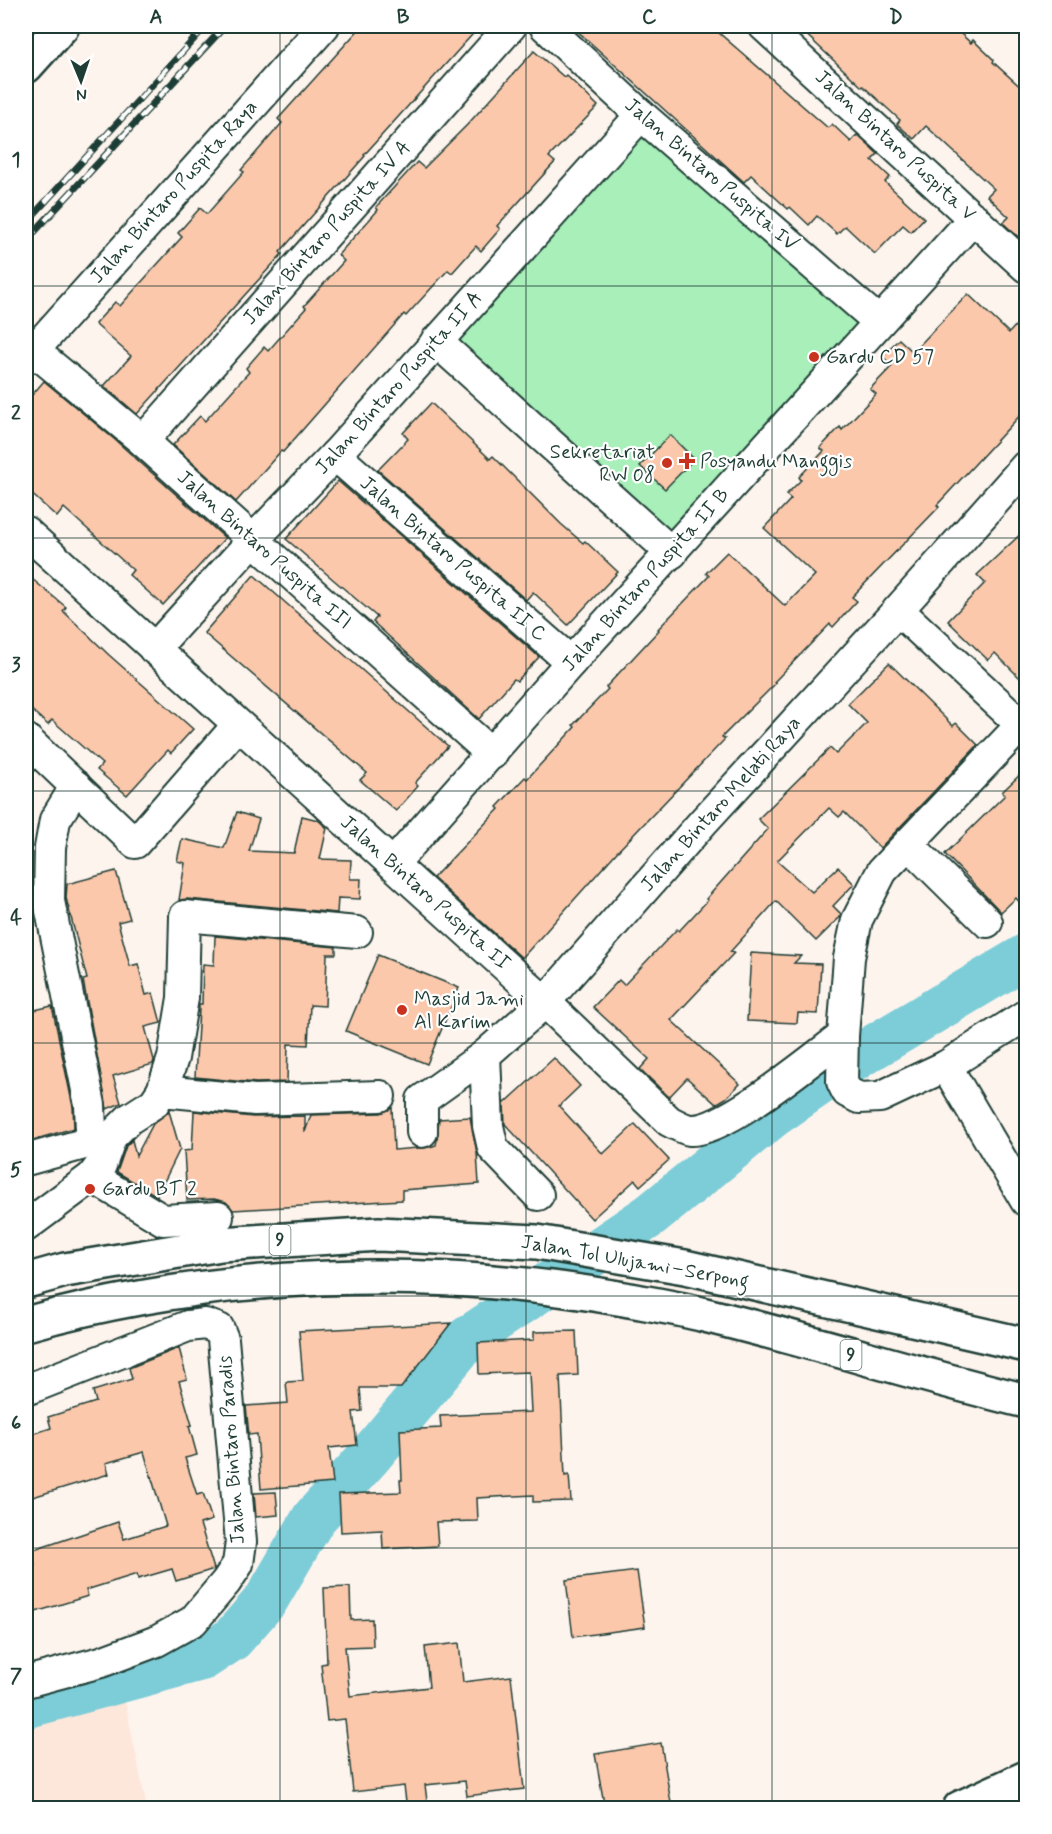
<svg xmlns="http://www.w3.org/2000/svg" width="1052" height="1834" viewBox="0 0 1052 1834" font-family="Mynerve,sans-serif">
  <rect width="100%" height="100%" fill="#fef4ee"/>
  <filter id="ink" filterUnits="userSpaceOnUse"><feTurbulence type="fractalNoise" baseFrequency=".0167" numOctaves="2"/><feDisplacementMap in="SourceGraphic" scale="12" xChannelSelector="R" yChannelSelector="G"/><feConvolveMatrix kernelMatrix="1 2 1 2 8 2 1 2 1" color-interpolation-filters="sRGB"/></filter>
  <g filter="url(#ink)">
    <!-- built -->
    <path fill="#fde7da" d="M 120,1676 L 147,1808 L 26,1808 L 26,1696 Z"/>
    <!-- green -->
    <path fill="#a9efba" stroke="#649677" stroke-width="1.5" d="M 641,115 L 879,322 L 672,553 L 436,341 Z"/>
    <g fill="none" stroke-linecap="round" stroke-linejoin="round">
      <!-- river -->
      <path stroke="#7dcdd8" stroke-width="45" d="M 26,1706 L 203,1658 L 232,1639 L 266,1600 L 314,1518 L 368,1458 L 467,1339 L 651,1215 L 772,1116 L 860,1055 L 1026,956"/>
    </g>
    <!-- building -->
    <g fill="#fcc8ac" stroke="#1f3d34" stroke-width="1.5">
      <path d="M 362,26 L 480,26 L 364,155 L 365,156 L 280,252 L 282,254 L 137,414 L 104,386 L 131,356 L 95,324 L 115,302 L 120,306 L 182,237 L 178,233 L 200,208 L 207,214 L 244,172 L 241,170 L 282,123 L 278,119 Z"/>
      <path d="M 572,26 L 711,26 L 828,128 L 832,124 L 851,142 L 857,135 L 878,154 L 872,160 L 890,177 L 885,182 L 924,218 L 911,232 L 903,225 L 875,254 L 845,226 L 837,234 L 817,216 L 809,225 L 790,207 L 788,209 L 751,175 L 744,182 Z"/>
      <path d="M 797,26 L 952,26 L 971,43 L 973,40 L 994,60 L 993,62 L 1026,92 L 1026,244 L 1003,223 L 1009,217 L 987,196 L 994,189 L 926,126 L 914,139 L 897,124 L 900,120 L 863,86 L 862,87 Z"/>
      <path d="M 534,51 L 564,77 L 566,75 L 598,106 L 549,157 L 555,162 L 497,226 L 500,229 L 481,251 L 476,246 L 452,273 L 448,270 L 406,316 L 404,314 L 283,452 L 281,451 L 236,502 L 173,445 L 200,416 L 205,421 L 249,372 L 246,368 L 264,347 L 268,351 L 306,308 L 304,306 L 344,261 L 338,255 L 378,210 L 376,207 L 417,162 L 424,168 L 467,125 Z"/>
      <path d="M 968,294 L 1009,333 L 1026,314 L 1026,409 L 937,505 L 939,507 L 852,597 L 857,601 L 833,627 L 830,624 L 774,682 L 776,683 L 722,737 L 725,739 L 616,853 L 522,958 L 433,878 L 499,809 L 497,807 L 525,777 L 527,779 L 575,727 L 573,725 L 608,689 L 606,687 L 659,630 L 658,629 L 709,576 L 706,573 L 727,552 L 785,606 L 815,575 L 764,528 L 791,499 L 786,495 L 801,480 L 799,477 L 824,451 L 820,448 L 840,427 L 842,430 L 876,394 L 870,389 L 892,366 L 882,356 L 899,339 L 913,352 Z"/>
      <path d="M 44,381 L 114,439 L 225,538 L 163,605 L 129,575 L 133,570 L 64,508 L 57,517 L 26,489 L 26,402 Z"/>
      <path d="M 431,403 L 490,459 L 493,456 L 561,524 L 583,543 L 585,541 L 618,572 L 568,625 L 533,592 L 526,600 L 378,470 L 408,439 L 403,433 Z"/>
      <path d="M 670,435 L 694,459 L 665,489 L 640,466 Z"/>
      <path d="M 338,481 L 539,657 L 517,681 L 514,679 L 479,719 L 373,622 L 377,617 L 286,539 Z"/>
      <path d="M 1026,529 L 1026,684 L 995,653 L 988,660 L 948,621 L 985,583 L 977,575 Z"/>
      <path d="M 26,574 L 66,607 L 63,611 L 109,655 L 193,729 L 171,753 L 168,750 L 127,795 L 97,770 L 102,764 L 52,720 L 48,725 L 26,705 Z"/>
      <path d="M 254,575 L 448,746 L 415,783 L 418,786 L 396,811 L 360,780 L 367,773 L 204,633 Z"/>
      <path d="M 889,663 L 953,726 L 956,723 L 978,745 L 880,848 L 844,812 L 839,817 L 829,808 L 777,861 L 812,892 L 838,867 L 854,884 L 833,906 L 841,914 L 840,917 L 816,941 L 776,901 L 730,952 L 734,953 L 671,1020 L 740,1084 L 726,1098 L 716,1104 L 687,1078 L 669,1097 L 640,1069 L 649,1059 L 593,1007 L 619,980 L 624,985 L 677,929 L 679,931 L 708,900 L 706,899 L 768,829 L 758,819 L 830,748 L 836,754 L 867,723 L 848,704 Z"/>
      <path d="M 1026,769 L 1026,910 L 1016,898 L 1001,912 L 945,854 L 1005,795 L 1002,792 Z"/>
      <path d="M 237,812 L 259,819 L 249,851 L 294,853 L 302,816 L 318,820 L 327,828 L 320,859 L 351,860 L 350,879 L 361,879 L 360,899 L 338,898 L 337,913 L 187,899 L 179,900 L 185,863 L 177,861 L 182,839 L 224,848 Z"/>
      <path d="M 116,871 L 130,919 L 118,922 L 130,966 L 138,964 L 146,995 L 153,993 L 161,1023 L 145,1027 L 154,1060 L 153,1064 L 113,1076 L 121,1103 L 107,1109 L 83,980 L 87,979 L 66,898 L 67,884 Z"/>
      <path d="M 215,936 L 336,947 L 336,954 L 327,954 L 325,1006 L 310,1005 L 308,1045 L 288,1044 L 287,1082 L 256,1083 L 195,1077 L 199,1009 L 199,1004 L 202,1004 L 203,964 L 214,965 Z"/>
      <path d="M 751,953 L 801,956 L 794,963 L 821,964 L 818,1014 L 798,1013 L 797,1023 L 747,1021 Z"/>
      <path d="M 378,955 L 459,988 L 427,1064 L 346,1031 Z"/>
      <path d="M 52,1006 L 73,1107 L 74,1128 L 26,1142 L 26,1012 Z"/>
      <path d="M 554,1058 L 580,1086 L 559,1106 L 603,1154 L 635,1124 L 669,1160 L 640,1186 L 635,1180 L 592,1219 L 505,1124 L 504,1104 Z"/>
      <path d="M 392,1108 L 394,1150 L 430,1147 L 436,1145 L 437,1140 L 439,1119 L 470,1117 L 477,1153 L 479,1184 L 402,1190 L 402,1200 L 233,1210 L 226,1202 L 214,1199 L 187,1200 L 184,1151 L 192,1150 L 194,1111 L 253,1117 L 305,1116 L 305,1132 L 311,1115 L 381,1113 Z"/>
      <path d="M 169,1111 L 180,1149 L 157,1196 L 117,1172 L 126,1146 L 132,1140 L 136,1156 L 153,1124 Z"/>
      <path d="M 451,1323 L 401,1388 L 360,1388 L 362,1411 L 353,1412 L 357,1445 L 329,1448 L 333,1483 L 261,1489 L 257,1434 L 249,1435 L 246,1406 L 288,1403 L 286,1382 L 303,1381 L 299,1331 Z"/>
      <path d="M 576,1331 L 578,1375 L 560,1376 L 565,1476 L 569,1475 L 571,1501 L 533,1502 L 533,1495 L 477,1498 L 478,1521 L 436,1522 L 438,1546 L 383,1549 L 382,1530 L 341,1532 L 339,1494 L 401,1492 L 400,1480 L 402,1480 L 400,1430 L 441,1428 L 440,1416 L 531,1412 L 529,1372 L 479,1374 L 478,1343 L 534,1340 L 534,1332 Z"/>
      <path d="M 179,1348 L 187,1379 L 179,1381 L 192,1425 L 189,1426 L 197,1455 L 185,1458 L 197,1495 L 203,1493 L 212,1520 L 200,1524 L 214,1569 L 176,1581 L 172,1569 L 138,1579 L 137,1574 L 86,1590 L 88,1596 L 26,1615 L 26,1567 L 35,1565 L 31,1551 L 118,1522 L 124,1539 L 166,1526 L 144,1452 L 106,1463 L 109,1474 L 26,1499 L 26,1436 L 51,1428 L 48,1417 L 96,1402 L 93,1391 L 132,1379 L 129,1368 Z"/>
      <path d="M 276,1492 L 278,1515 L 256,1517 L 254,1493 Z"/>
      <path d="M 637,1571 L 645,1627 L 573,1637 L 566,1580 Z"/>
      <path d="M 350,1587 L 351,1620 L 372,1619 L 373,1646 L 345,1647 L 350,1696 L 429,1687 L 425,1647 L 459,1643 L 463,1682 L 511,1676 L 524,1789 L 467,1796 L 465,1781 L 425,1785 L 428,1809 L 407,1809 L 404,1786 L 353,1792 L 345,1719 L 327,1721 L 321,1664 L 327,1663 L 324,1588 Z"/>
      <path d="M 661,1743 L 672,1809 L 605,1809 L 595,1754 Z"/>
    </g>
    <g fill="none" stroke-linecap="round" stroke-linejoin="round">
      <!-- minor casing -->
      <g stroke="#1f3d34" stroke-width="34">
        <g id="minor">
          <path d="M 545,26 L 641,115 L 879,322"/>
          <path d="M 764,26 L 1026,267"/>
          <path d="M 436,341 L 672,553"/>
          <path d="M 33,350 L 143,441 L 492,754"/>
          <path d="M 26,359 L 324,26"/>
          <path d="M 143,441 L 511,26"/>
          <path d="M 335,455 L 571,662"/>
          <path d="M 26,532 L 545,1002 L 669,1121 C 675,1124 684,1129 690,1130 C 724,1133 813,1058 843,1036"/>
          <path d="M 898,610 L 1026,729"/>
          <path d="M 154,649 L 254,539 L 335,455 L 641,115"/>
          <path d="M 1026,720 L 882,871 L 857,920 L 849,958 L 843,1036 L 842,1082 L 847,1092 L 859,1098 L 880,1097 L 946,1066 L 1026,1015"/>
          <path d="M 26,739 L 135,843 L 237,726"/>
          <path d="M 908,844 L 987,922"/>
          <path d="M 393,864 L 571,662 L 974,218"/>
          <path d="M 485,1055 L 488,1126 L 493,1148 L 538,1195"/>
          <path d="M 946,1066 L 1026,1201"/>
          <path d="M 162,1091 L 255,1100 L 380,1096"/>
          <path d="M 422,1132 L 422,1100 L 485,1055 L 545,1002 L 703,822 L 898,610 L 1026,466"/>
          <path d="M 26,1160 L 84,1144 L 91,1132 L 90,1105 L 49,901 L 50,848 L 55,820 L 76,786"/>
          <path d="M 92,1177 L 163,1220 L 218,1217"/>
          <path d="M 26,1226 L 92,1177 L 101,1165 L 111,1137 L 129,1119 L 154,1103 L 162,1091 L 173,1058 L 183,998 L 185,916 L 357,932"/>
          <path d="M 26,1390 L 188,1326 L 205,1324 L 219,1329 L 223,1339 L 241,1542 L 238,1564 L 226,1582 L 193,1621 L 157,1641 L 101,1662 L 26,1682"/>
          <path d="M 1020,1780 L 1020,1808"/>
        </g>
      </g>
      <!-- major casing -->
      <g stroke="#1f3d34" stroke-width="38">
        <g id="major">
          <path d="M 26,66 L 62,26"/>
          <path d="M 960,1808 L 1026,1778"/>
        </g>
      </g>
      <!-- highway casing -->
      <g stroke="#1f3d34" stroke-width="38">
        <g id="highway">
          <path d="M 26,1281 L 65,1270 L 221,1244 L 379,1234 L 537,1242 L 685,1267 L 1026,1345"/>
          <path d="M 26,1324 C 219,1270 426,1264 624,1299 C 651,1304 678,1308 705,1315 C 813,1341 918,1375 1026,1401"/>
        </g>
      </g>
      <!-- minor -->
      <use href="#minor" stroke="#fff" stroke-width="30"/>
      <!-- major -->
      <use href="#major" stroke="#fff" stroke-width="33"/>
      <!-- highway -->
      <use href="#highway" stroke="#fff" stroke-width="33"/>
      <!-- rail casing -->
      <g stroke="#1f3d34" stroke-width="7">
        <g id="rail">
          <path d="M 26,223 L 206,26"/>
          <path d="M 26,241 L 225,26"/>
        </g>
      </g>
      <!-- rail -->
      <use href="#rail" stroke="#fff" stroke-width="4.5" stroke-dasharray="14" stroke-linecap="butt"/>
    </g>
  </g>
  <!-- grid -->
  <path fill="none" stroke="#1f3d34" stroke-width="1.5" stroke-opacity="0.55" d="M 280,26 L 280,1808M 526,26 L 526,1808M 772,26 L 772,1808M 26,286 L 1026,286M 26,538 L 1026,538M 26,791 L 1026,791M 26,1043 L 1026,1043M 26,1296 L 1026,1296M 26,1548 L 1026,1548"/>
  <!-- markers -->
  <g fill="#c8321e" stroke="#fff" stroke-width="2">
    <circle cx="814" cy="357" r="6"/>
    <path d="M684 452h6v6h6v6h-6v6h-6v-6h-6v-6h6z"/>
    <circle cx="667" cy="463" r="6"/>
    <circle cx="402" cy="1010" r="6"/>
    <circle cx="90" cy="1189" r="6"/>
  </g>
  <g text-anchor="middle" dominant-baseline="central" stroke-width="4.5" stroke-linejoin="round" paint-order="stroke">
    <!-- shield labels -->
    <g fill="#fff" stroke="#627771" stroke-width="1.5">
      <rect x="269.5" y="1225" width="21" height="30" rx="4.5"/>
      <rect x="840.5" y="1340" width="21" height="30" rx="4.5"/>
    </g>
    <g font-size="18" font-weight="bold" fill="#1f3d34">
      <text x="280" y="1240">9</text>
      <text x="851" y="1355">9</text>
    </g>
    <!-- street labels -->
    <g font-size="20" fill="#1f3d34" stroke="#fff">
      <text transform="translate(895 146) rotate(43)">Jalan Bintaro Puspita V</text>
      <text transform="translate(711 175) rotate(41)">Jalan Bintaro Puspita IV</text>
      <text transform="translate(174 192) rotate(-48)">Jalan Bintaro Puspita Raya</text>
      <text transform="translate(327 233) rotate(-48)">Jalan Bintaro Puspita IV A</text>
      <text transform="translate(399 383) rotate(-48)">Jalan Bintaro Puspita II A</text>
      <text transform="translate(264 550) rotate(42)">Jalan Bintaro Puspita III</text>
      <text transform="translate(453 559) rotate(41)">Jalan Bintaro Puspita II C</text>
      <text transform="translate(646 580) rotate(-48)">Jalan Bintaro Puspita II B</text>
      <text transform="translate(721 804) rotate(-48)">Jalan Bintaro Melati Raya</text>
      <text transform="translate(425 893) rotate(42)">Jalan Bintaro Puspita II</text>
      <text transform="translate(635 1262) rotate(10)">Jalan Tol Ulujami–Serpong</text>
      <text transform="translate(232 1450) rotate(-94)">Jalan Bintaro Paradis</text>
    </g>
    <!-- poi labels -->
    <g font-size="20" fill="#1f3d34" stroke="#fff" text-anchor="start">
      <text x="826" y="357">Gardu CD 57</text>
      <text x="655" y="452" text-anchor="end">Sekretariat<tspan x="655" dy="23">RW 08</tspan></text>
      <text x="700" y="461">Posyandu Manggis</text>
      <text x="414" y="999">Masjid Jami<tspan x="414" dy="23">Al Karim</tspan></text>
      <text x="102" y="1189">Gardu BT 2</text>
    </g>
  </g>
  <!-- margin -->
  <rect width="1052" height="1834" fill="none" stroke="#fff" stroke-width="66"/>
  <!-- north arrow -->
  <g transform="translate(81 81) rotate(178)" stroke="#ffffff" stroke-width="4.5" paint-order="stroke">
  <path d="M0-4.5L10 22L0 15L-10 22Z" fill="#1f3d34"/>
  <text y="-9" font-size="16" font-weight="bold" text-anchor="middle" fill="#1f3d34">N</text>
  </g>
  <rect x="33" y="33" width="986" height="1768" fill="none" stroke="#1f3d34" stroke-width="2"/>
  <g font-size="20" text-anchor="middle" font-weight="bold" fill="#1f3d34">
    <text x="156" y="23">A</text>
    <text x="403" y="23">B</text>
    <text x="649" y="23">C</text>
    <text x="896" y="23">D</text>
    <text x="16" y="166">1</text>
    <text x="16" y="419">2</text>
    <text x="16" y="671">3</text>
    <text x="16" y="924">4</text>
    <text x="16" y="1176">5</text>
    <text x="16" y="1429">6</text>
    <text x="16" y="1682">7</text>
  </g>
</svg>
